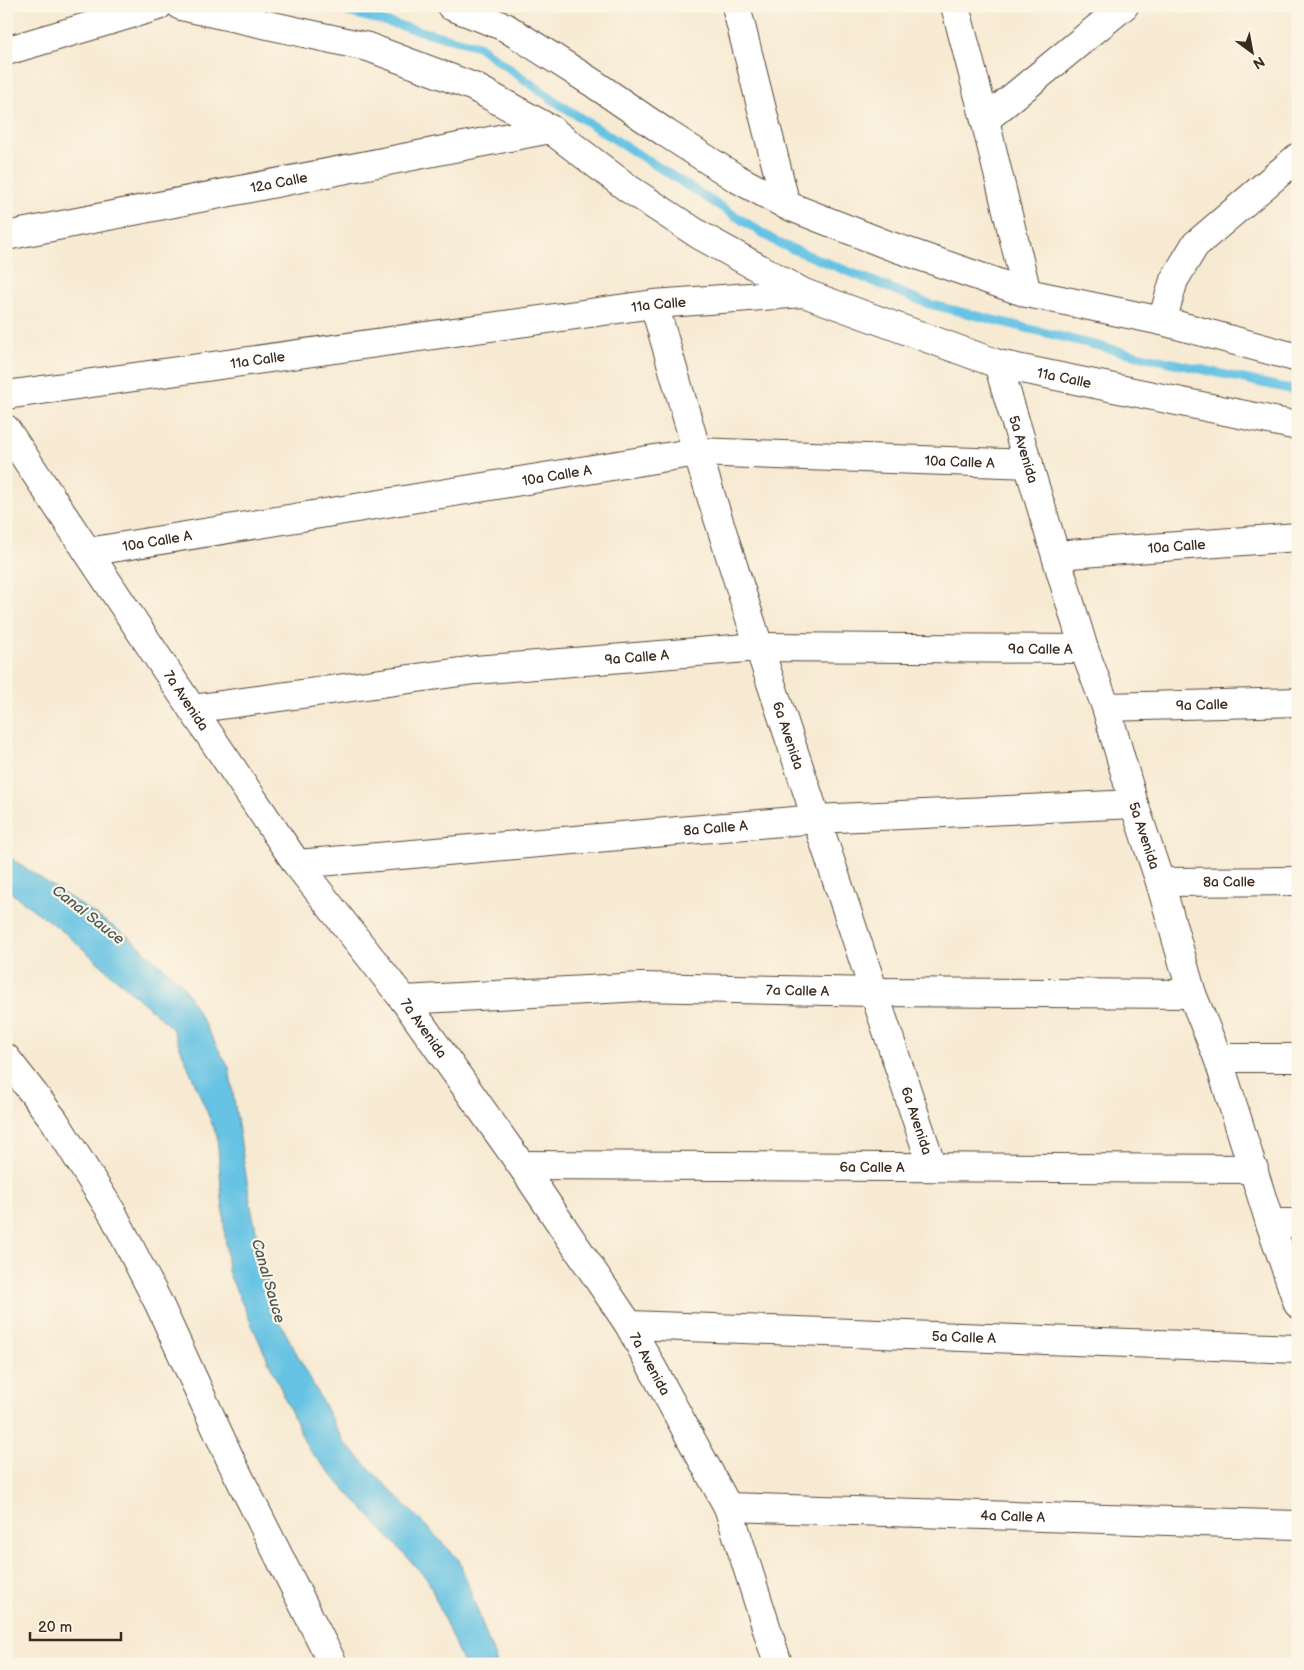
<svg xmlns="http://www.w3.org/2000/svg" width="1304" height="1670" viewBox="0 0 1304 1670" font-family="'Balsamiq Sans',sans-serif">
  <rect width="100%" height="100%" fill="#fcf5e5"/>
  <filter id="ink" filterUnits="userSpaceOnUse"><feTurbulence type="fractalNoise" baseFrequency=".02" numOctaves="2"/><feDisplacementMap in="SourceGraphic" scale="10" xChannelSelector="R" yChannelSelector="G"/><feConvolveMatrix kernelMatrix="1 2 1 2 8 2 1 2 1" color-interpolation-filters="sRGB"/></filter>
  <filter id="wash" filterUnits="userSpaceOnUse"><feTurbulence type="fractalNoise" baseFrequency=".0096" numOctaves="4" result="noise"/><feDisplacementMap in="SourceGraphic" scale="20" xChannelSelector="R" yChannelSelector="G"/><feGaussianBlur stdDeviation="1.12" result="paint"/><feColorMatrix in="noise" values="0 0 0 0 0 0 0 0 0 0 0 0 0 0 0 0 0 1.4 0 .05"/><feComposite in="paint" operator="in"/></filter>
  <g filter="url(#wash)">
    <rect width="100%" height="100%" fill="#f7ead3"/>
    <!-- water -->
    <path fill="#66c3e4" stroke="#507681" d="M 6,855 L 130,938 L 182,984 L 229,1068 L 251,1207 L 273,1309 L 343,1441 L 459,1560 L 497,1664 L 463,1664 L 428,1580 L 308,1449 L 228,1272 L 217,1136 L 172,1028 L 65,933 L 6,889 Z"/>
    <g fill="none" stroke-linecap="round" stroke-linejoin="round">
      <!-- stream -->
      <path stroke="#66c3e4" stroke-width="9" d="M 325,6 L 478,46 L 556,102 L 778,243 L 929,304 L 1115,350 L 1298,391"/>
    </g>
  </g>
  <g filter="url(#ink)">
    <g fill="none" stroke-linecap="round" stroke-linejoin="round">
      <!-- minor casing -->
      <g stroke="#574739" stroke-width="30">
        <g id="minor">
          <path d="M 181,6 L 368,47 L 474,87 L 550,129 L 629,189 L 701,236 L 804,293"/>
          <path d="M 451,6 L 505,27 L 593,83 L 666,133 L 736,178 L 786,205 L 888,245 L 1027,293 L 1162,321 L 1298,358"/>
          <path d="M 736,6 L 786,205"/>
          <path d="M 955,6 L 985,120 L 1027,293"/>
          <path d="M 6,51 L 158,6"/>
          <path d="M 985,120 L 1124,6"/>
          <path id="s1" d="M 6,236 L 550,129"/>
          <path id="s2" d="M 654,304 L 697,452 L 759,647 L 932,1166"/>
          <path d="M 1162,321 L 1174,280 L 1195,245 L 1298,157"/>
          <path id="s3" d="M 998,364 L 1084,649 L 1106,707 L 1134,804 L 1160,882 L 1192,994 L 1218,1058 L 1270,1223 L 1298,1304"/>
          <path id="s4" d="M 6,395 L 654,304 L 804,293 L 998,364 L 1298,426"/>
          <path id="s5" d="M 6,429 L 192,709 L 297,864 L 404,1000 L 521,1165 L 629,1325 L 728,1507 L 778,1664"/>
          <path id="s6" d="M 88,552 L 697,452 L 1029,464"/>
          <path id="s7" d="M 1056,555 L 1298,537"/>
          <path id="s8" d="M 1106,707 L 1298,702"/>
          <path id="s9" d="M 192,709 L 475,670 L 759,647 L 1084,649"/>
          <path id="s10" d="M 297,864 L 816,819 L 1134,804"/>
          <path id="s11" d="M 1160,882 L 1298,881"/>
          <path id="s12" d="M 404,1000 L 641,987 L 874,992 L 1192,994"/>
          <path d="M 6,1058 L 54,1120 L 113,1214 L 159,1304 L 232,1463 L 333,1664"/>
          <path d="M 1218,1058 L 1298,1058"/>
          <path id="s13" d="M 521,1165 L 1254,1169"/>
          <path d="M 1270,1223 L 1298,1223"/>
          <path id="s14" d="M 629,1325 L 1298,1349"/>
          <path id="s15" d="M 728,1507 L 1298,1525"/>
        </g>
      </g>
      <!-- minor -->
      <use href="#minor" stroke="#fff" stroke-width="28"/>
    </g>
  </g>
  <g text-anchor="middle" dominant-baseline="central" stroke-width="4.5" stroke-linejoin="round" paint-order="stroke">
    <!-- street labels -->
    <g font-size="14" fill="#3b2a1e" stroke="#fcf5e5">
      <text stroke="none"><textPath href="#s1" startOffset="278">12a Calle</textPath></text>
      <text stroke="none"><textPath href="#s4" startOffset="659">11a Calle</textPath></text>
      <text stroke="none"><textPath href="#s4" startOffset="254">11a Calle</textPath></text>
      <text stroke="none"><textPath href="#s4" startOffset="1079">11a Calle</textPath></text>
      <text stroke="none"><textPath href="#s3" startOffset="89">5a Avenida</textPath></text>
      <text stroke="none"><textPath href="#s6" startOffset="880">10a Calle A</textPath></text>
      <text stroke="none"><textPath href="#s6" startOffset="475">10a Calle A</textPath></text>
      <text stroke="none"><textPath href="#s6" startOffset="70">10a Calle A</textPath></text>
      <text stroke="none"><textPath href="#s7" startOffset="121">10a Calle</textPath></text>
      <text stroke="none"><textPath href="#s9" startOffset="852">9a Calle A</textPath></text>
      <text stroke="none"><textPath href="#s9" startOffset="448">9a Calle A</textPath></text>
      <text stroke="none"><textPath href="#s5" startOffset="326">7a Avenida</textPath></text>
      <text stroke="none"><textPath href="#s8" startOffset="96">9a Calle</textPath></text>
      <text stroke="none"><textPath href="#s2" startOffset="452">6a Avenida</textPath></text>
      <text stroke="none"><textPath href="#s10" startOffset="420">8a Calle A</textPath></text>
      <text stroke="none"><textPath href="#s3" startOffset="494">5a Avenida</textPath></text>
      <text stroke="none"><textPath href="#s11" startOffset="69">8a Calle</textPath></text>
      <text stroke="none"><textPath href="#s12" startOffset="394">7a Calle A</textPath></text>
      <text stroke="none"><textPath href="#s5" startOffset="731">7a Avenida</textPath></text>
      <text stroke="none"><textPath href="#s2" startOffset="858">6a Avenida</textPath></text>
      <text stroke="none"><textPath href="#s13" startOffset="351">6a Calle A</textPath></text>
      <text stroke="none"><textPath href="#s14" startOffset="335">5a Calle A</textPath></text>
      <text stroke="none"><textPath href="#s5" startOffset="1136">7a Avenida</textPath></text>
      <text stroke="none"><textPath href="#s15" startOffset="285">4a Calle A</textPath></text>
    </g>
    <!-- water labels -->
    <g font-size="15" font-style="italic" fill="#485859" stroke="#fcf5e5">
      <text transform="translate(88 915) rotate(38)">Canal Sauce</text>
      <text transform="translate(268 1281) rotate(74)">Canal Sauce</text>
    </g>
  </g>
  <!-- margin -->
  <rect width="1304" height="1670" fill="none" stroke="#fcf5e5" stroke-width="25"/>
  <!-- north arrow -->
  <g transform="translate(1252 52) rotate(148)" stroke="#fcf5e5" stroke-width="4" paint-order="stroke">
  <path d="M0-4L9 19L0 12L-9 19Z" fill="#3b2a1e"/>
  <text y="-8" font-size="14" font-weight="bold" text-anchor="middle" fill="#3b2a1e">N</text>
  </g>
  <!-- scale -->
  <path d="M30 1632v8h91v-8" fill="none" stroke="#3b2a1e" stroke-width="2.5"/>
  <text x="38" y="1632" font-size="15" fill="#3b2a1e" stroke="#fcf5e5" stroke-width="4" paint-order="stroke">20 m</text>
</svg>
